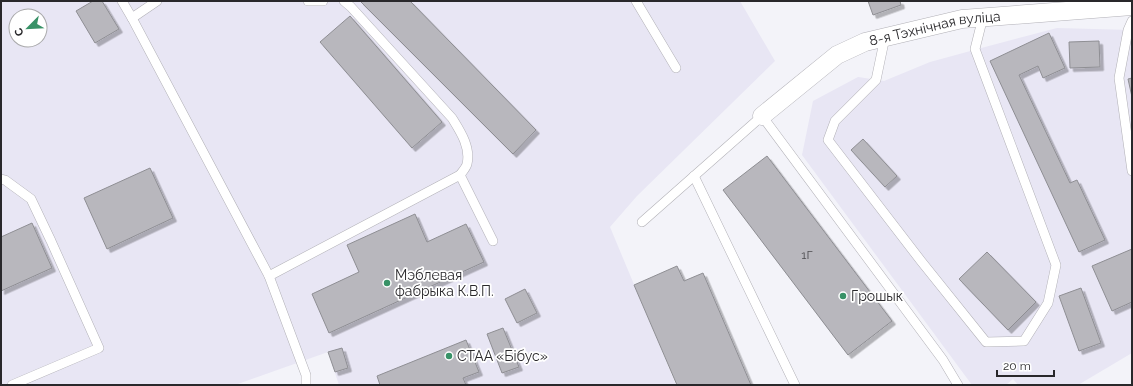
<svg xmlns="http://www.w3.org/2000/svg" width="1133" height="386" viewBox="0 0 1133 386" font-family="Raleway,sans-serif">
  <defs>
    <filter id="shadow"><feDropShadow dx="3.5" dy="3.5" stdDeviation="0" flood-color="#0004"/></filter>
  </defs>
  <rect width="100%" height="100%" fill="#f3f3f9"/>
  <!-- built -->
  <g fill="#e8e6f4" fill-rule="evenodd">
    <path d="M 1,1 L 740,1 L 775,61 L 637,196 L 610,227 L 676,385 L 339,385 L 328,352 L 235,385 L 1,385 ZM 16,16 L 40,16 L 40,40 L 16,40 Z"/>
    <path d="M 1057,28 L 1132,30 L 1132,353 L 1078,385 L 1018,385 L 1013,379 L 1006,385 L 972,385 L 802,155 L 813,101 L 858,77 L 884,81 L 930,62 L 985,47 Z"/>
  </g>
  <!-- building -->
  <g fill="#b8b7bd" stroke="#8e8e93" filter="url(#shadow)">
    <path d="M 93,1 L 102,1 L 119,29 L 95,43 L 76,11 Z"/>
    <path d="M 360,1 L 410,1 L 536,130 L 513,154 Z"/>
    <path d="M 868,1 L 900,1 L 901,5 L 873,15 Z"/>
    <path d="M 350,16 L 442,122 L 412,148 L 320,42 Z"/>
    <path d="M 1049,33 L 1065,68 L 1043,78 L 1038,66 L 1019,75 L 1070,183 L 1077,180 L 1105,240 L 1079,252 L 990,61 Z"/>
    <path d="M 1099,41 L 1100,67 L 1070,68 L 1069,42 Z"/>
    <path d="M 1132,78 L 1132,97 L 1128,79 Z"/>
    <path d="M 863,139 L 897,176 L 885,187 L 851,150 Z"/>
    <path d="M 767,156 L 892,321 L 848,355 L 723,190 Z"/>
    <path d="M 150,168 L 173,218 L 107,249 L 84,198 Z"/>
    <path d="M 415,214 L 427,242 L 466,224 L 484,262 L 329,333 L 312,294 L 359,272 L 347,245 Z"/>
    <path d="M 32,223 L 52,268 L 1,291 L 1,237 Z"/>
    <path d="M 1132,249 L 1132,302 L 1112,311 L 1092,266 Z"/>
    <path d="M 987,252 L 1036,302 L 1008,330 L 959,279 Z"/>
    <path d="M 677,266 L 684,281 L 703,273 L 751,385 L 677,385 L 634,285 Z"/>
    <path d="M 1081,288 L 1101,343 L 1079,351 L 1059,296 Z"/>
    <path d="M 525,289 L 537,313 L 517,323 L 505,299 Z"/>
    <path d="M 503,328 L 519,367 L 502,373 L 487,334 Z"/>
    <path d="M 466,340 L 479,372 L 463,378 L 466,385 L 380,385 L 377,376 Z"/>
    <path d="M 342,348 L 348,368 L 335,372 L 328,352 Z"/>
  </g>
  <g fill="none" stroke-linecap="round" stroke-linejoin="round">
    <!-- service casing -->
    <g stroke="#b2b1b7" stroke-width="10">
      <g id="service">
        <path d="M 122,1 L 132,18 L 269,276 L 306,375 L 306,385"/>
        <path d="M 308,1 L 323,1"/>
        <path d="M 636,1 L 676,68"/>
        <path d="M 132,18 L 157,1"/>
        <path d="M 1132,21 L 1128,30 L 1119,78 L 1132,171"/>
        <path d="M 885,37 L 876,80 L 835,121 L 828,140 L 921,261 L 986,342 L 1024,341 L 1048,303 L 1056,265 L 975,49 L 983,17"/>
        <path d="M 460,175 L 493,241"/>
        <path d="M 694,176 L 795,385"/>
        <path d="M 1,179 L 5,180 L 31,199 L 51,241 L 99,348 L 12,385"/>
        <path d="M 642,222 L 762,116 L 943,360 L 958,385"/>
        <path d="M 269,276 L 460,175 C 462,172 466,168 467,164 C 471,147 460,131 452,118 L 351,7 L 344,1"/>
      </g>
    </g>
    <!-- minor casing -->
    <g stroke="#b2b1b7" stroke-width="19">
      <g id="minor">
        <path id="s1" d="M 762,116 L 837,55 L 865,42 L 962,19 L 1132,6"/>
      </g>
    </g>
    <!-- service -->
    <use href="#service" stroke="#fff" stroke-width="9"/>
    <!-- minor -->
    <use href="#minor" stroke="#fff" stroke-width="18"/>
  </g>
  <!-- markers -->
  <g fill="#389267" stroke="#fff" stroke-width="1.5">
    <circle cx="387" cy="283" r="4"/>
    <circle cx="843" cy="296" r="4"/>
    <circle cx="449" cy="356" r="4"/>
  </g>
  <g text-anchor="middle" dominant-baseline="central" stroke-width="3.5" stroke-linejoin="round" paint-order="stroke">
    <!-- number labels -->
    <g font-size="12" fill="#4d4c50">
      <text x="807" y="255">1Г</text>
    </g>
    <!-- street labels -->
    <g font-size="14" fill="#29282b" stroke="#fff">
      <text stroke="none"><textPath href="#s1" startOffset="199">8-я Тэхнічная вуліца</textPath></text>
    </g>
    <!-- poi labels -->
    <g font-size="14" fill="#29282b" stroke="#fff" text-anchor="start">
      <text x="395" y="275">Мэблевая<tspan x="395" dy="16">фабрыка К.В.П.</tspan></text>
      <text x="851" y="296">Грошык</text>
      <text x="457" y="356">СТАА «Бібус»</text>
    </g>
  </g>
  <!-- border -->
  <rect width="1133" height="386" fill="none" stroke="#29282b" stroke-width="4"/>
  <!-- north arrow -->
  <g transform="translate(28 28) rotate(246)"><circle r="19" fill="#ffffff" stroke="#a9a9aa"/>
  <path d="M0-3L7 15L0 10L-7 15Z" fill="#389267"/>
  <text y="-6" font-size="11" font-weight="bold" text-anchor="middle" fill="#29282b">С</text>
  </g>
  <!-- scale -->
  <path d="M997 370v6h57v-6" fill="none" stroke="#29282b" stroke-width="2"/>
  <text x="1003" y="370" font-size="12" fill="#29282b" stroke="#ffffff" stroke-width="3" paint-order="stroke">20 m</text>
</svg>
